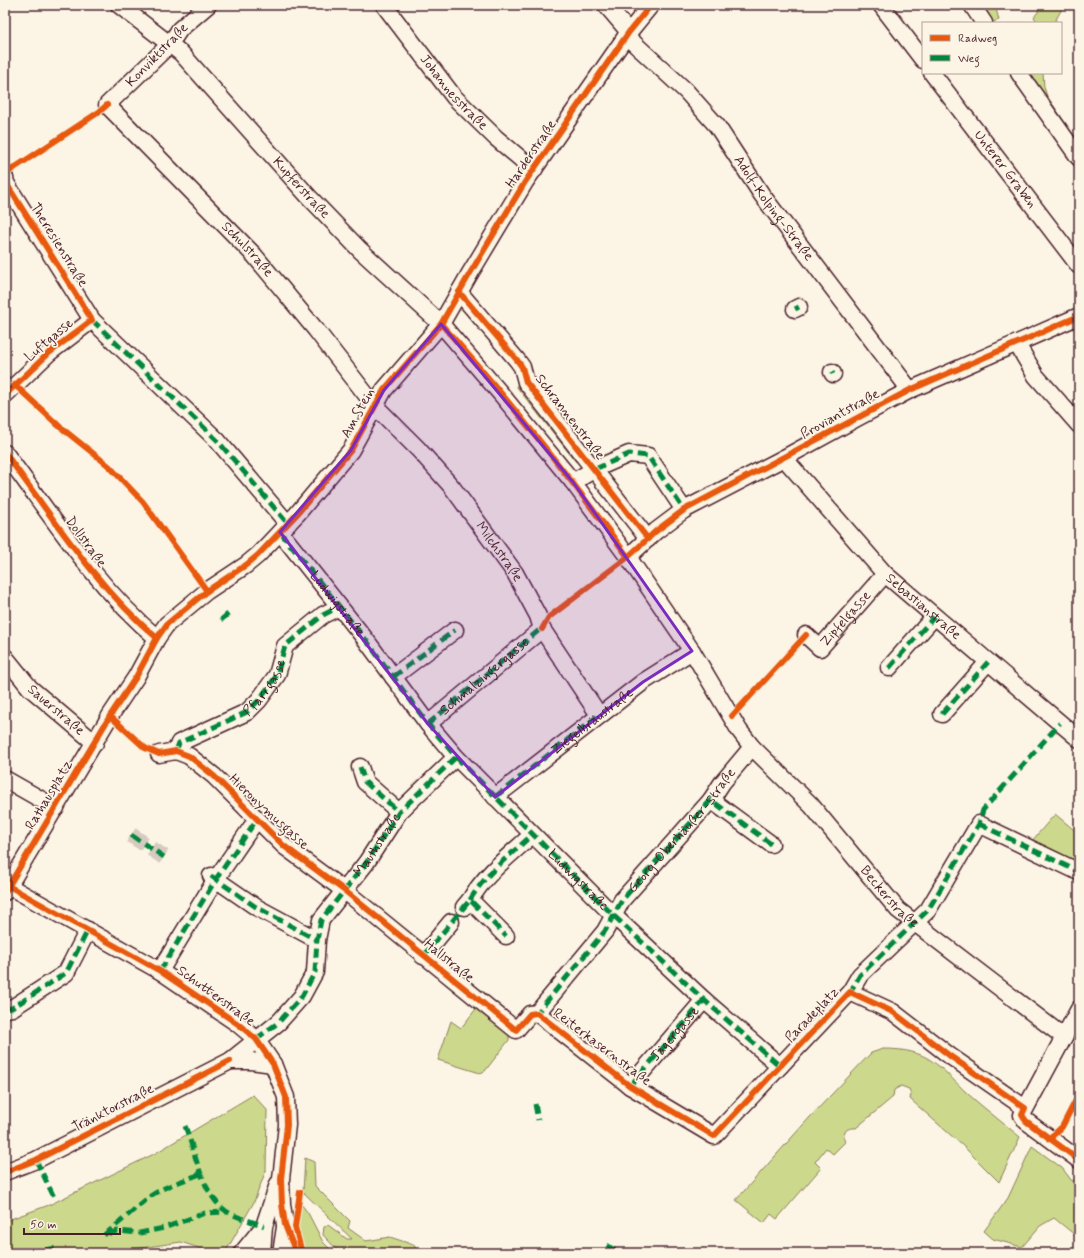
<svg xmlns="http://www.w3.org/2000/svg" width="1084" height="1258" viewBox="0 0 1084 1258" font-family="Mynerve,sans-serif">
  <rect width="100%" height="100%" fill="#fcf5e5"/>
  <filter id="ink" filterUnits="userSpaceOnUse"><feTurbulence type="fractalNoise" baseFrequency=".025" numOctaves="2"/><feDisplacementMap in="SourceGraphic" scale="8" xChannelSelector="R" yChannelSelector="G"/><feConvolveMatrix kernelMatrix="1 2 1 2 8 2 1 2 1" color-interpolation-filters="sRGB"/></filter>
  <g filter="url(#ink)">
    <!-- green -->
    <g fill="#ccd98c" stroke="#8b7c5c">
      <path d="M 979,5 L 995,5 L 999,20 L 991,23 Z"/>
      <path d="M 1039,5 L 1064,5 L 1054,23 L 1038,23 L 1034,17 L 1038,12 Z"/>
      <path d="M 1026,73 L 1043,73 L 1044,87 L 1047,96 L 1079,143 L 1079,151 Z"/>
      <path d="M 521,383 L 581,458 L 576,462 L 516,386 Z"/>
      <path d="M 1055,814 L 1079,834 L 1079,865 L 1031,842 Z"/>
      <path d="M 479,1005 L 509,1030 L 509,1040 L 485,1071 L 480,1073 L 438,1060 L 451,1021 L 461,1028 Z"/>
      <path d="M 883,1049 C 930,1049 937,1065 968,1094 C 985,1109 1003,1123 1020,1137 L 999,1182 L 963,1146 L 910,1099 L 911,1094 L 909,1089 L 901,1086 L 894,1090 L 893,1097 L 856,1128 C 846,1127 841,1133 845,1142 L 833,1154 L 826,1148 L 815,1162 L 821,1168 L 777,1219 L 771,1214 L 764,1223 L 736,1200 L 811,1116 L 871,1053 Z"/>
      <path d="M 253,1095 L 267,1110 L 266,1170 L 254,1202 L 225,1253 L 213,1253 L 181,1242 L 114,1252 L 5,1253 L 5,1221 L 49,1205 L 154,1154 Z"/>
      <path d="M 1032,1146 L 1062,1168 L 1072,1181 L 1079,1178 L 1079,1232 L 1075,1235 L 1054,1218 L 1040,1226 L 1022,1247 L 993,1239 L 984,1231 L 1008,1198 Z"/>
      <path d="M 305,1158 L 314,1162 L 315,1186 L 350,1221 L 348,1228 L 366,1241 L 390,1237 L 414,1245 L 418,1253 L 340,1253 L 323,1235 L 324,1227 L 328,1225 L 347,1239 L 352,1239 L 303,1192 Z"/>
      <path d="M 301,1204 L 308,1213 L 323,1242 L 334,1253 L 304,1253 L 297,1229 Z"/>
    </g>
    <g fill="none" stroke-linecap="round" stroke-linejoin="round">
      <!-- street-tunnel -->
      <path stroke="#d8cac0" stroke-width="16" stroke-dasharray="16 8" stroke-linecap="butt" d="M 131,835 L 164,857"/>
      <!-- street casing -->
      <g stroke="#4a1f2b" stroke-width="19">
        <g id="street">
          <path id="s1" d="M 119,5 L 181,53 L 309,197 L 360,250 L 441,324 L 501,394 L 573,482 L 628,557 L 692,651 L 739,730 L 752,747 L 811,805 L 898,910 L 1064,1037"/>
          <path id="s2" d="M 208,5 L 180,29 L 169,45 L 107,105 L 254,255 L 316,330 L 375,406 L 419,450 L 452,487 L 515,573 L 538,616 L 542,629 L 599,715"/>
          <path id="s3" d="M 384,5 L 454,97 L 496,138 L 534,170"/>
          <path d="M 606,5 L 629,32"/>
          <path d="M 881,5 L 923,60"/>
          <path d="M 972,5 L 984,23"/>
          <path id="s4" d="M 626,36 L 686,91 L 717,126 L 762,195 L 910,390"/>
          <path id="s5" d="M 932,73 L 1079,266"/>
          <path d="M 1019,73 L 1079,158"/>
          <path d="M 5,178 L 6,183 L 92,320 L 217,440 L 288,524"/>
          <path d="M 459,292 L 517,360 L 522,367 L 526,382 L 648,539"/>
          <path d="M 795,309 L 799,307"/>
          <path d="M 1017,344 L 1036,376 L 1079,425"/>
          <path d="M 832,372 L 833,374"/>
          <path d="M 5,395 L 49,353 L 92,320"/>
          <path d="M 5,453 C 52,516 96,587 157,638"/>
          <path id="s6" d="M 784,458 L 885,574 L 1079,739"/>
          <path d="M 573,482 L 595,469 L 629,454 L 648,456 L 684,510"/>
          <path id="s7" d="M 280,532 L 366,640 L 428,724 L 456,757 L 613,915 L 704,1000 L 780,1066"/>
          <path d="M 628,557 L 656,531 L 684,510 L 784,458 L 857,418 L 910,390 L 1079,316"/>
          <path id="s8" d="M 806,635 L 820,648 L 885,574"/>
          <path id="s9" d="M 5,657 L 30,688 L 95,743"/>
          <path d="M 889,668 L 934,617"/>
          <path d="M 393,677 L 455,630"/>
          <path d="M 942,714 L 988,662"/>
          <path d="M 428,724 L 542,629"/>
          <path id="s10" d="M 176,751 L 189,756 L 214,776 L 284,846 L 345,891 L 516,1030 L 530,1014 L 537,1013 L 605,931 L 622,900 L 711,800 L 722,783 L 752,747"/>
          <path id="s11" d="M 176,751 L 179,743 L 247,712 L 259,700 L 277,675 L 285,646 L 323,615 L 339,607"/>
          <path d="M 159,754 L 176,751"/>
          <path d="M 360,767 L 365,782 L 399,812"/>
          <path d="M 5,779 L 56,808"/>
          <path id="s12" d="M 495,797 L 643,682 L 692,651"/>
          <path d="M 711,800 L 771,844"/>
          <path d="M 211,876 L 256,907 L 317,940"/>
          <path d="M 5,884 L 160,971 L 238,1024 L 256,1039 L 273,1064 L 286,1097 L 287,1125 L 281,1179 L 282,1204 L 285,1225 L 296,1253"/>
          <path d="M 5,892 L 110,716 L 136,677 L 157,638 L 167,624 L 207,591 L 246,565 L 258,555 L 297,514 L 351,450 L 384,390 L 441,324 L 469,275 L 525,182 L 629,32 L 651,5"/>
          <path d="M 470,900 C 485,874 510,855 532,835"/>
          <path d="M 464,907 L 470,900 L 506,936"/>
          <path d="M 423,956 L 451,922"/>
          <path d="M 160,971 L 216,879 L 257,819"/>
          <path d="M 850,992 L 893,1012 L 950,1056 L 1025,1108"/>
          <path d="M 5,1009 L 12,1008 L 66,973 L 88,930"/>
          <path d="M 1079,1009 L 1022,1115 L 1026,1121 L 1079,1160"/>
          <path d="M 537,1013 L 630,1086 L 714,1136 L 850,992 L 860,975 L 928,910 L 979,824 L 1079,872"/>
          <path d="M 230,1061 L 251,1061 L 273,1064"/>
          <path id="s13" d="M 630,1086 L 704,1000"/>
          <path d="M 5,1172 L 36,1160 L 230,1061 L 279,1022 L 302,996 L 315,972 L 317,940 L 321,920 L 366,863 L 399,812 L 456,757"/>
          <path d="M 242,1253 L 264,1226"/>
          <path d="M 262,1253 L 264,1226 L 278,1184"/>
          <path d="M 281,1253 L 285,1227"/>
        </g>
      </g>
      <!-- street -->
      <use href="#street" stroke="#fcf5e5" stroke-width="16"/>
      <!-- quiet -->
      <g stroke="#00873e" stroke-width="5" stroke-dasharray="10 5" stroke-linecap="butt">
        <path d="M 795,309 L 799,307"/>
        <path d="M 92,320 L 217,440 L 288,524"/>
        <path d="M 832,372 L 833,374"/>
        <path d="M 595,469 L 629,454 L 648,456 L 684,510"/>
        <path d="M 280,532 L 366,640 L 428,724 L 456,757 L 613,915 L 704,1000 L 780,1066"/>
        <path d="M 221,620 L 228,614"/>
        <path d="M 889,668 L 934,617"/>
        <path d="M 393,677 L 455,630"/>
        <path d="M 942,714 L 988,662"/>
        <path id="s14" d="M 428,724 L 544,626"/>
        <path d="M 176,751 L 179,743 L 247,712 L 259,700 L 277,675 L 285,646 L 323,615 L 339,607"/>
        <path d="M 360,767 L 365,782 L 399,812"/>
        <path d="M 495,797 L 599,715"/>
        <path d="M 979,824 L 1079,872"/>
        <path d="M 131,835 L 164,857"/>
        <path d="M 211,876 L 256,907 L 317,940"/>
        <path d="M 470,900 C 485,874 510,855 532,835"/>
        <path d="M 423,956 L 470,900 L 506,936"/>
        <path d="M 160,971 L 216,879 L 257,819"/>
        <path d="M 849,994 L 860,975 L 928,910 L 979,824 L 983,810 L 1060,723"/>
        <path d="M 5,1009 L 12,1008 L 66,973 L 88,930"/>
        <path d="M 533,1014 L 537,1013 L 605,931 L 622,900 L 711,800 L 771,844"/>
        <path id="s15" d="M 256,1039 L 279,1022 L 302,996 L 315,972 L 317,940 L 321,920 L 366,863 L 399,812 L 456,757"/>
        <path d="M 630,1086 L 704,1000"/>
        <path d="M 535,1104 L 538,1120"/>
        <path d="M 185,1126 C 196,1153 201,1193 226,1211 C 237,1218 252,1221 264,1226"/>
        <path d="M 36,1160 L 54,1197"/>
        <path d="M 200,1174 C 183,1181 164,1186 149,1197 C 134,1209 120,1223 104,1235 L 118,1231 L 140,1233 L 164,1228 L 205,1213 L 227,1212"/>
        <path d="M 607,1245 L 617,1252"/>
        <path d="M 30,1253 L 56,1248"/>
      </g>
      <!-- cycleway casing -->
      <g stroke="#fcf5e5" stroke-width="8">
        <g id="cycleway">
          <path d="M 5,174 L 99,112 L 107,105"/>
          <path d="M 5,178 L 6,183 L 92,320 L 49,353 L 5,395"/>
          <path d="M 459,292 L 517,360 L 522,367 L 526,382 L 648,539"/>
          <path d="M 441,324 C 508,398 569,476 628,557"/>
          <path d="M 15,385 L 59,426 L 109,466 L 143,502 L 207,591"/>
          <path d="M 5,453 C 52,516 96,587 157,638"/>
          <path d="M 542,629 L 549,617 L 628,557 L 656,531 L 684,510 L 910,390 L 1079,316"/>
          <path d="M 110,716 L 145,748 L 159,754 L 176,751 L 189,756 L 214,776 L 284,846 L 345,891 L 516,1030 L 530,1014 L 537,1013 L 630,1086 L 714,1136 L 850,992 L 893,1012 L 950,1056 L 1025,1108 L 1022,1115 L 1026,1121 L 1079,1160"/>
          <path d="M 732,716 L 806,635"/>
          <path d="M 5,884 L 160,971 L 238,1024 L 256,1039 L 273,1064 L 286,1097 L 287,1125 L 281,1179 L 282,1204 L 285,1225 L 296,1253"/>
          <path d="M 5,892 L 110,716 L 136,677 L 157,638 L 167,624 L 207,591 L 246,565 L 258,555 L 297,514 L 351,450 L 384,390 L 441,324 L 469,275 L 525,182 L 629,32 L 651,5"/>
          <path d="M 1049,1139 L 1062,1127 L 1079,1094"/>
          <path d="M 5,1172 L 36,1160 L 230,1061"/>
          <path d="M 300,1192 L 295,1227 L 301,1249"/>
        </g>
      </g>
      <!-- cycleway -->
      <use href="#cycleway" stroke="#e8590c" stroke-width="6"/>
    </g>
  </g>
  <!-- marked area -->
  <path fill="#7b2cbf" fill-opacity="0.2" stroke="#7b2cbf" stroke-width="3" stroke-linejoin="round" d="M 441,324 L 573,482 L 692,651 L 643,682 L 495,797 L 428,724 L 280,532 L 351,450 L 384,390 Z"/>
  <g text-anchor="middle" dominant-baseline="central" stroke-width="3.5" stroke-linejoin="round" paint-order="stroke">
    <!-- street labels -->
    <g font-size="14" fill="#4a1f2b" stroke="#fcf5e5">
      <text transform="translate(157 55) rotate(-46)">Konviktstraße</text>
      <text stroke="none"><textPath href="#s3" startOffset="112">Johannesstraße</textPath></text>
      <text transform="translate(531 154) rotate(-56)">Harderstraße</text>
      <text stroke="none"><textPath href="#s5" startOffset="121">Unterer Graben</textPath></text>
      <text stroke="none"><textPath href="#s1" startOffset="259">Kupferstraße</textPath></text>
      <text stroke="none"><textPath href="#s4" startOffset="228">Adolf-Kolping-Straße</textPath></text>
      <text transform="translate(59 245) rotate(58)">Theresienstraße</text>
      <text stroke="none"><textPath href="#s2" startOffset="344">Schulstraße</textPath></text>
      <text transform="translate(49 340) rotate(-40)">Luftgasse</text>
      <text transform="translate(358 413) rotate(-61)">Am Stein</text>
      <text transform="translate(840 414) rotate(-29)">Proviantstraße</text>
      <text transform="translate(570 417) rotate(52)">Schrannenstraße</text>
      <text transform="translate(86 542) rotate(54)">Dollstraße</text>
      <text stroke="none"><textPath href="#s2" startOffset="738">Milchstraße</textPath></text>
      <text stroke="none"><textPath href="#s7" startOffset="92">Ludwigstraße</textPath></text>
      <text stroke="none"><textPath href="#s6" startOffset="204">Sebastianstraße</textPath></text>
      <text stroke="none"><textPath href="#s8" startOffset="58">Zipfelgasse</textPath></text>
      <text stroke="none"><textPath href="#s14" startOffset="74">Schmalzingergasse</textPath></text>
      <text stroke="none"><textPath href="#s11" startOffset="114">Pfarrgasse</textPath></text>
      <text stroke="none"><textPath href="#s9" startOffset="74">Sauerstraße</textPath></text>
      <text stroke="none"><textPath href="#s12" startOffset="123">Ziegelbräustraße</textPath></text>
      <text transform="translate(49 795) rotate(-59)">Rathausplatz</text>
      <text transform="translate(269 812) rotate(43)">Hieronymusgasse</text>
      <text stroke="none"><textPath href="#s10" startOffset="703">Georg-Oberhäußer-Straße</textPath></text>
      <text stroke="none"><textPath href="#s15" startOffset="237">Mauthstraße</textPath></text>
      <text stroke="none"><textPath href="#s7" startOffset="459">Ludwigstraße</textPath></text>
      <text stroke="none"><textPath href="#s1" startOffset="1184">Beckerstraße</textPath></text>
      <text transform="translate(449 961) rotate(39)">Hallstraße</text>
      <text transform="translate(216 996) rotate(36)">Schutterstraße</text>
      <text transform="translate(812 1015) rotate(-46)">Paradeplatz</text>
      <text stroke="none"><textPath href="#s13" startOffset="69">Jägergasse</textPath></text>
      <text transform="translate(602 1047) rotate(37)">Reiterkasernstraße</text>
      <text transform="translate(113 1108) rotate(-27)">Tränktorstraße</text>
    </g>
  </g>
  <!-- margin -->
  <rect width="1084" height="1258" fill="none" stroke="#fcf5e5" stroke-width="20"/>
  <rect x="10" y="10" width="1064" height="1238" fill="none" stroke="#4a1f2b" stroke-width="1.5" filter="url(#ink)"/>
  <!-- legend -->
  <rect x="922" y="22" width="140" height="52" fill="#fcf5e5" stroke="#b59f9b"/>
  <rect x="930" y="35" width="20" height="6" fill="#e8590c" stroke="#b59f9b"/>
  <text x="958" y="42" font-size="12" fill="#4a1f2b">Radweg</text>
  <rect x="930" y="55" width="20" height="6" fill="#00873e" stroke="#b59f9b"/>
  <text x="958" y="62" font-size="12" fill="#4a1f2b">Weg</text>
  <!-- scale -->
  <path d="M24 1228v6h96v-6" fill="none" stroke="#4a1f2b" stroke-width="2"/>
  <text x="30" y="1228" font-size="12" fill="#4a1f2b" stroke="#fcf5e5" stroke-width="3" paint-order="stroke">50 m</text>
</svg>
